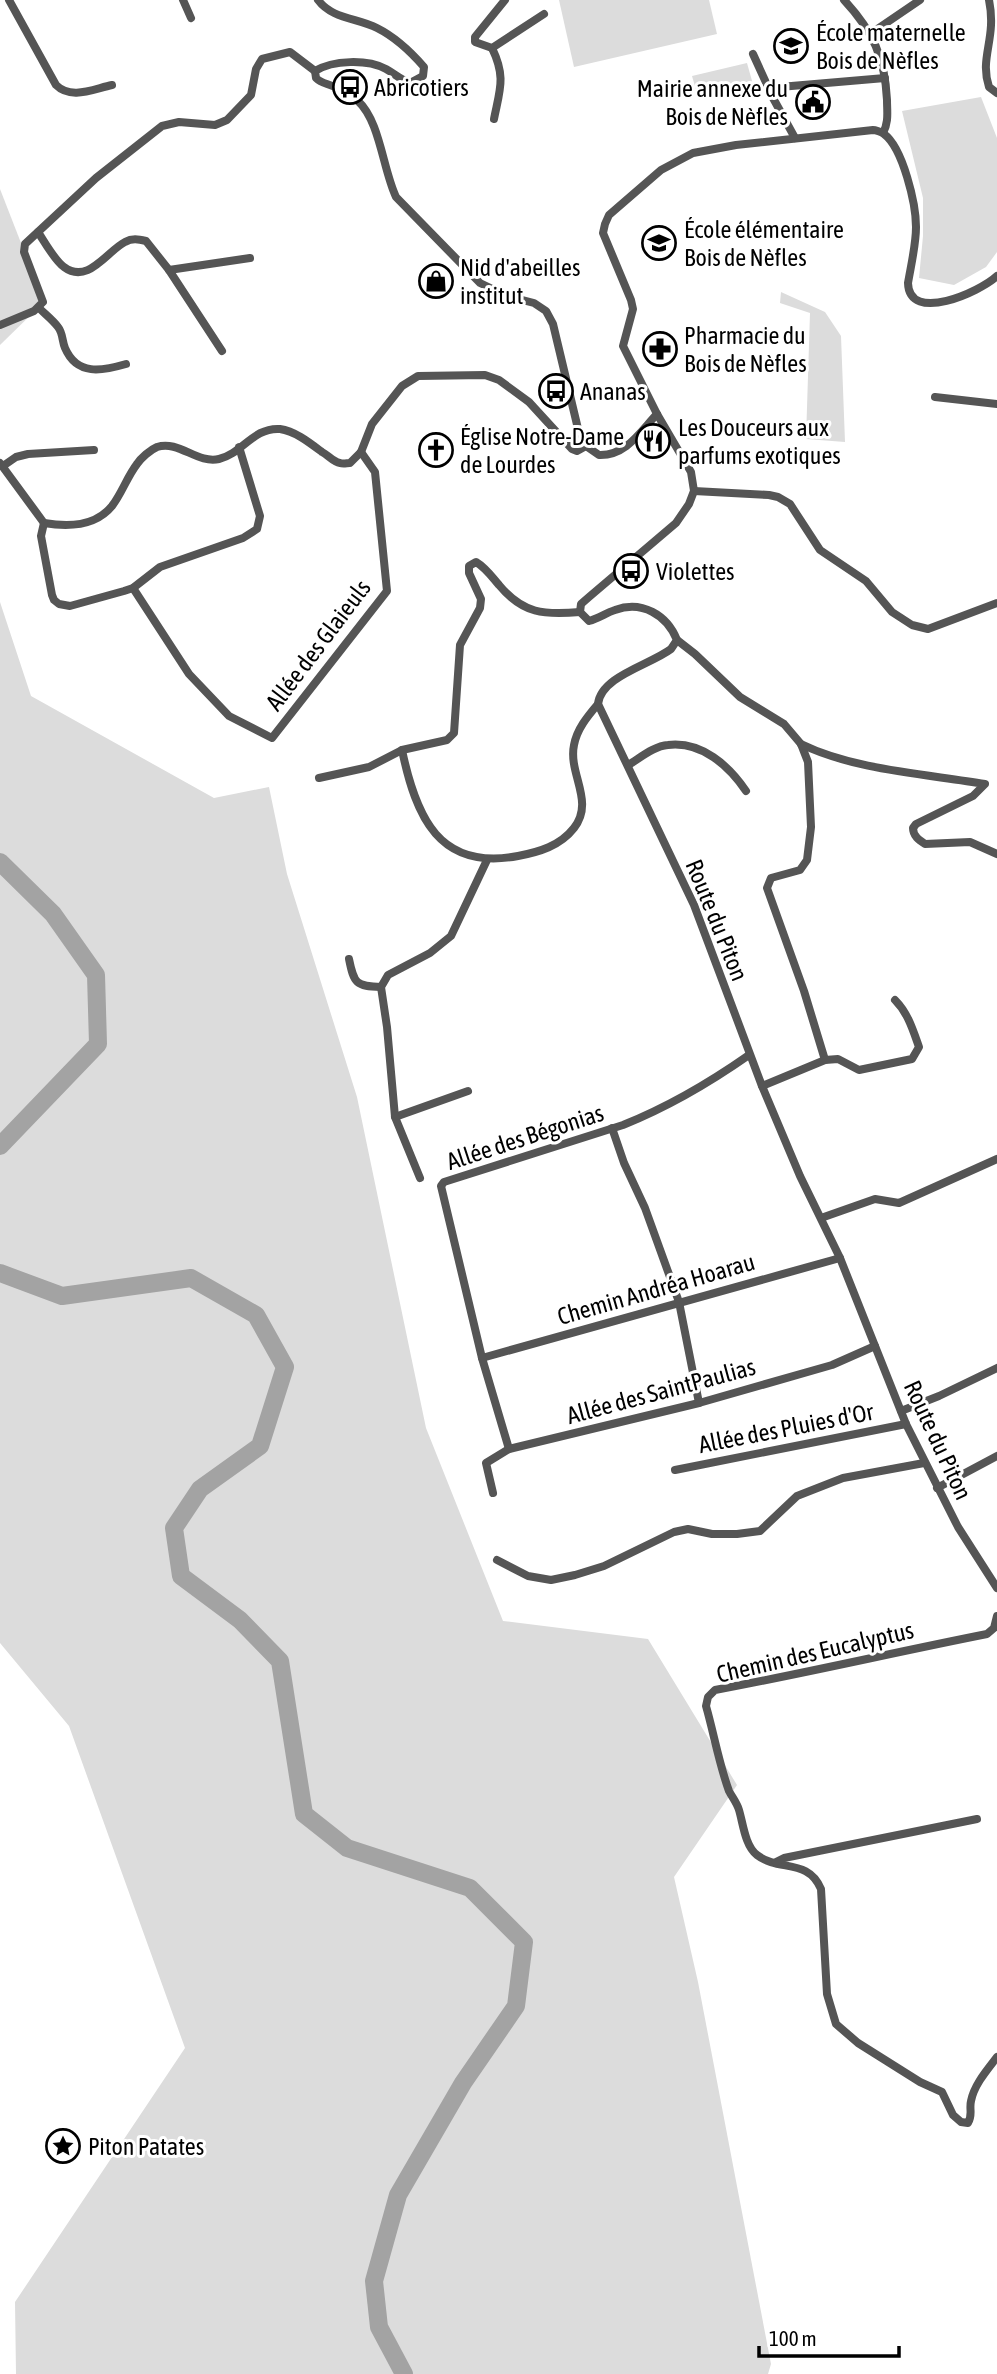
<svg xmlns="http://www.w3.org/2000/svg" width="997" height="2374" viewBox="0 0 997 2374" font-family="'Asap Condensed',sans-serif">
  <rect width="100%" height="100%" fill="#fff"/>
  <!-- green -->
  <g fill="#dcdcdc">
    <path d="M 559,0 L 709,0 L 717,34 L 574,67 Z"/>
    <path d="M 747,63 L 754,88 L 699,100 L 692,76 Z"/>
    <path d="M 981,97 L 997,138 L 997,252 L 986,267 L 954,285 L 919,278 L 923,236 L 923,198 L 902,111 Z"/>
    <path d="M 0,189 L 44,302 L 0,345 Z"/>
    <path d="M 781,292 L 825,312 L 841,336 L 845,442 L 806,439 L 810,313 L 780,303 Z"/>
    <path d="M 0,602 L 31,696 L 214,798 L 269,787 L 287,874 L 357,1097 L 426,1428 L 503,1621 L 648,1639 L 737,1785 L 674,1877 L 698,1982 L 771,2364 L 768,2374 L 16,2374 L 15,2302 L 185,2048 L 69,1726 L 0,1643 Z"/>
  </g>
  <g fill="none" stroke-linecap="round" stroke-linejoin="round">
    <!-- river -->
    <g stroke="#a3a3a3" stroke-width="18">
      <path d="M 0,862 L 53,914 L 96,975 L 98,1044 L 0,1146"/>
      <path d="M 0,1273 L 62,1296 L 191,1278 L 256,1315 L 285,1367 L 260,1446 L 200,1489 L 174,1528 L 181,1576 L 240,1620 L 280,1661 L 304,1814 L 347,1848 L 470,1888 L 524,1942 L 516,2006 L 463,2083 L 398,2195 L 374,2281 L 379,2327 L 404,2374"/>
    </g>
    <!-- minor -->
    <g stroke="#555" stroke-width="8">
      <path d="M 9,0 L 56,85 C 71,100 93,89 112,85"/>
      <path d="M 183,0 L 191,18"/>
      <path d="M 318,0 C 332,19 357,18 377,28 C 395,37 411,52 424,67 L 423,76 L 410,83 C 401,80 395,74 386,69 C 367,59 333,60 315,71 L 316,78 C 322,84 327,83 335,87 C 342,90 352,96 358,101 C 380,121 383,170 396,197 L 480,283 L 507,296 L 534,303 L 546,311 L 553,324 L 579,433 L 586,446 L 599,455 C 626,456 640,432 657,414"/>
      <path d="M 505,0 L 475,37 L 475,42 L 492,48 L 544,14"/>
      <path d="M 844,0 C 873,31 885,58 887,100 C 887,112 889,122 883,133"/>
      <path d="M 989,0 C 997,39 979,57 989,87 L 997,93"/>
      <path d="M 870,34 L 920,0"/>
      <path d="M 492,48 C 506,77 500,89 494,119"/>
      <path d="M 753,54 L 773,98 L 795,138"/>
      <path d="M 768,88 L 885,78"/>
      <path d="M 38,232 C 44,241 55,261 64,267 C 88,285 107,251 125,242 C 132,238 138,239 146,241 L 169,270 L 222,351"/>
      <path d="M 169,270 L 250,258"/>
      <path d="M 997,276 C 980,292 909,324 908,283 C 911,265 916,245 916,227 C 916,204 903,148 884,134 C 882,132 875,130 873,130 L 736,145 L 693,153 L 661,170 L 609,215 L 605,224 L 603,233 L 631,300 L 633,309 L 623,346 L 657,414 L 691,472 L 694,491 L 689,504 L 676,523 L 589,597 L 581,604 L 580,612 L 589,621 C 599,618 606,613 615,610 C 642,600 667,615 677,640 L 671,649 C 650,665 601,676 598,704 L 694,905 L 762,1086 L 800,1176 L 840,1258 L 906,1424 L 958,1527 L 997,1588"/>
      <path d="M 39,308 C 45,314 53,320 58,327 C 63,333 62,341 65,348 C 77,376 102,371 126,364"/>
      <path d="M 0,325 L 34,311 L 43,302 L 24,252 L 25,244 L 96,178 L 162,126 L 179,122 L 215,125 L 227,120 L 251,95 L 256,69 L 262,59 L 290,52 L 315,71"/>
      <path d="M 935,397 L 997,404"/>
      <path d="M 0,463 L 44,523 C 68,527 95,527 112,506 C 122,493 127,477 137,464 C 141,458 150,450 157,447 C 179,440 197,464 219,459 C 242,454 253,427 280,429 C 295,431 310,443 322,452 C 328,455 333,462 340,463 C 343,464 347,463 350,463 L 361,452 L 372,424 L 402,386 L 418,376 L 485,375 L 499,380 L 529,402 L 572,449 L 577,451 L 586,446"/>
      <path d="M 3,466 L 16,457 L 28,454 L 94,450"/>
      <path d="M 694,491 L 769,495 L 778,497 L 790,504 L 820,550 L 866,581 L 892,612 L 912,625 L 928,629 L 997,603"/>
      <path d="M 44,523 L 41,536 L 52,595 L 54,600 L 59,604 L 70,606 L 124,591 L 133,588 L 160,567 L 243,538 L 257,529 L 260,516 L 239,447"/>
      <path d="M 133,588 L 189,674 L 229,716 L 272,738 L 387,591 L 375,472 L 361,452"/>
      <path d="M 677,640 L 695,654 L 740,697 L 784,724 L 801,744 L 808,762 L 811,827 L 807,860 L 800,870 L 771,878 L 767,888 L 804,991 L 825,1060"/>
      <path d="M 801,744 C 854,770 926,774 985,784 L 973,796 L 916,824 L 913,828 C 913,836 919,840 925,844 L 970,842 L 997,854"/>
      <path d="M 402,750 C 416,817 439,871 518,856 C 539,852 560,846 574,828 C 595,801 568,774 574,745 C 577,729 587,717 598,704"/>
      <path d="M 628,765 C 640,758 654,746 668,745 C 702,741 729,766 746,791"/>
      <path d="M 319,778 L 369,767 L 402,750 L 447,740 L 454,733 L 460,645 L 480,608 L 481,599 L 469,573 L 469,566 L 476,562 C 486,568 492,577 499,585 C 523,614 544,615 580,612"/>
      <path d="M 349,959 C 354,984 356,986 381,987"/>
      <path d="M 762,1086 L 825,1060 L 838,1059 L 859,1070 L 912,1059 L 919,1047 C 913,1030 908,1013 895,1000"/>
      <path d="M 395,1117 L 468,1091"/>
      <path d="M 612,1128 L 624,1163 L 645,1208 L 679,1302 L 699,1403"/>
      <path d="M 420,1178 L 395,1117 L 387,1027 L 381,987 L 388,975 L 430,953 L 451,936 L 487,860"/>
      <path d="M 821,1218 L 875,1199 L 899,1203 L 997,1159"/>
      <path d="M 482,1358 L 840,1258"/>
      <path d="M 901,1411 L 939,1396 L 997,1368"/>
      <path d="M 509,1449 L 482,1358 L 441,1186 L 444,1182 L 623,1125 C 668,1107 709,1083 749,1055"/>
      <path d="M 675,1470 L 906,1424"/>
      <path d="M 937,1488 L 997,1456"/>
      <path d="M 493,1493 L 486,1463 L 509,1449 L 699,1403 L 832,1365 L 875,1346"/>
      <path d="M 497,1560 L 528,1576 L 551,1580 L 575,1575 L 604,1566 L 674,1532 L 688,1529 L 712,1534 L 737,1534 L 760,1531 L 797,1496 L 843,1478 L 924,1463"/>
      <path d="M 997,1616 L 994,1628 L 987,1634 C 896,1652 806,1673 715,1690 L 708,1697 L 706,1706 C 714,1734 719,1764 729,1791 C 732,1797 737,1803 739,1810 C 743,1823 745,1846 757,1855 C 779,1872 808,1858 821,1889 L 827,1994 L 836,2024 L 858,2043 L 920,2082 L 942,2092 L 953,2115 L 961,2122 L 968,2123 C 973,2115 969,2109 971,2101 C 974,2085 987,2070 997,2057"/>
      <path d="M 776,1862 L 784,1858 L 977,1819"/>
    </g>
  </g>
  <!-- icons -->
  <defs>
    <g id="school-ring" transform="scale(1.75)"><circle r="9.5" fill="#fff" stroke="#000" stroke-width="1.5"/><path d="M0-5L7-2L0 1L-7-2ZM-4 1L0 2.5L4 1V4Q0 6-4 4Z" fill="#000"/></g>
    <g id="bus-ring" transform="scale(1.75)"><circle r="9.5" fill="#fff" stroke="#000" stroke-width="1.5"/><path d="M-5-6H5V4H4V6H2V4H-2V6H-4V4H-5ZM-3.5-4V0h7V-4ZM-3.5 1.2v1.5H-2V1.2ZM2 1.2v1.5H3.5V1.2Z" fill="#000"/></g>
    <g id="civic-ring" transform="scale(1.75)"><circle r="9.5" fill="#fff" stroke="#000" stroke-width="1.5"/><path d="M-.6-6.5H3V-4.5H.6V-3L4-1V1h2V6H-6V1h2V-1L-.6-3ZM-1.2 2.5V6h2.4V2.5Z" fill="#000"/></g>
    <g id="shop-ring" transform="scale(1.75)"><circle r="9.5" fill="#fff" stroke="#000" stroke-width="1.5"/><path d="M-5-2.5h2.3a2.7 3.5 0 0 1 5.4 0H5L5.5 6h-11ZM-1.5-2.5h3a1.5 2.3 0 0 0-3 0Z" fill="#000"/></g>
    <g id="pharmacy-ring" transform="scale(1.75)"><circle r="9.5" fill="#fff" stroke="#000" stroke-width="1.5"/><path d="M-2-6h4v4h4v4h-4v4h-4v-4h-4v-4h4Z" fill="#000"/></g>
    <g id="restaurant-ring" transform="scale(1.75)"><circle r="9.5" fill="#fff" stroke="#000" stroke-width="1.5"/><path d="M-5-6h1v4h1v-4h1v4h1v-4h1v5L-1.5 .5V6h-2V.5L-5-1ZM5-6V6H3V1.5H1.5Q1.5-4 5-6Z" fill="#000"/></g>
    <g id="church-ring" transform="scale(1.75)"><circle r="9.5" fill="#fff" stroke="#000" stroke-width="1.5"/><path d="M-1.2-6h2.4v3.5h3.3v2.4h-3.3V6h-2.4V-.1h-3.3v-2.4h3.3Z" fill="#000"/></g>
    <g id="sight-ring" transform="scale(1.75)"><circle r="9.5" fill="#fff" stroke="#000" stroke-width="1.5"/><path d="M0-6L1.8-2.2L6-1.7L2.9 1.2L3.7 5.4L0 3.3L-3.7 5.4L-2.9 1.2L-6-1.7L-1.8-2.2Z" fill="#000"/></g>
  </defs>
  <g fill-rule="evenodd">
    <use href="#school-ring" x="791" y="46"/>
    <use href="#bus-ring" x="350" y="87"/>
    <use href="#civic-ring" x="813" y="102"/>
    <use href="#school-ring" x="659" y="243"/>
    <use href="#shop-ring" x="436" y="281"/>
    <use href="#pharmacy-ring" x="660" y="349"/>
    <use href="#bus-ring" x="556" y="391"/>
    <use href="#restaurant-ring" x="653" y="441"/>
    <use href="#church-ring" x="436" y="450"/>
    <use href="#bus-ring" x="631" y="571"/>
    <use href="#sight-ring" x="63" y="2146"/>
  </g>
  <g text-anchor="middle" dominant-baseline="central" stroke-width="6" stroke-linejoin="round" paint-order="stroke">
    <!-- poi labels -->
    <g font-size="24" fill="#000" stroke="#fff" text-anchor="start">
      <text x="816" y="32">École maternelle<tspan x="816" dy="28">Bois de Nèfles</tspan></text>
      <text x="374" y="87">Abricotiers</text>
      <text x="788" y="88" text-anchor="end">Mairie annexe du<tspan x="788" dy="28">Bois de Nèfles</tspan></text>
      <text x="684" y="229">École élémentaire<tspan x="684" dy="28">Bois de Nèfles</tspan></text>
      <text x="460" y="267">Nid d'abeilles<tspan x="460" dy="28">institut</tspan></text>
      <text x="684" y="335">Pharmacie du<tspan x="684" dy="28">Bois de Nèfles</tspan></text>
      <text x="580" y="391">Ananas</text>
      <text x="678" y="427">Les Douceurs aux<tspan x="678" dy="28">parfums exotiques</tspan></text>
      <text x="460" y="436">Église Notre-Dame<tspan x="460" dy="28">de Lourdes</tspan></text>
      <text x="656" y="571">Violettes</text>
      <text x="88" y="2146">Piton Patates</text>
    </g>
    <!-- street labels -->
    <g font-size="24" fill="#000" stroke="#fff">
      <text transform="translate(318 645) rotate(-53)">Allée des Glaieuls</text>
      <text transform="translate(717 920) rotate(68)">Route du Piton</text>
      <text transform="translate(525 1137) rotate(-18)">Allée des Bégonias</text>
      <text transform="translate(656 1289) rotate(-16)">Chemin Andréa Hoarau</text>
      <text transform="translate(661 1391) rotate(-15)">Allée des SaintPaulias</text>
      <text transform="translate(786 1428) rotate(-11)">Allée des Pluies d'Or</text>
      <text transform="translate(938 1440) rotate(65)">Route du Piton</text>
      <text transform="translate(815 1652) rotate(-13)">Chemin des Eucalyptus</text>
    </g>
  </g>
  <!-- scale -->
  <path d="M759 2346v10h140v-10" fill="none" stroke="#000000" stroke-width="3.5"/>
  <text x="769" y="2346" font-size="21" fill="#000000" stroke="#ffffff" stroke-width="5" paint-order="stroke">100 m</text>
</svg>
